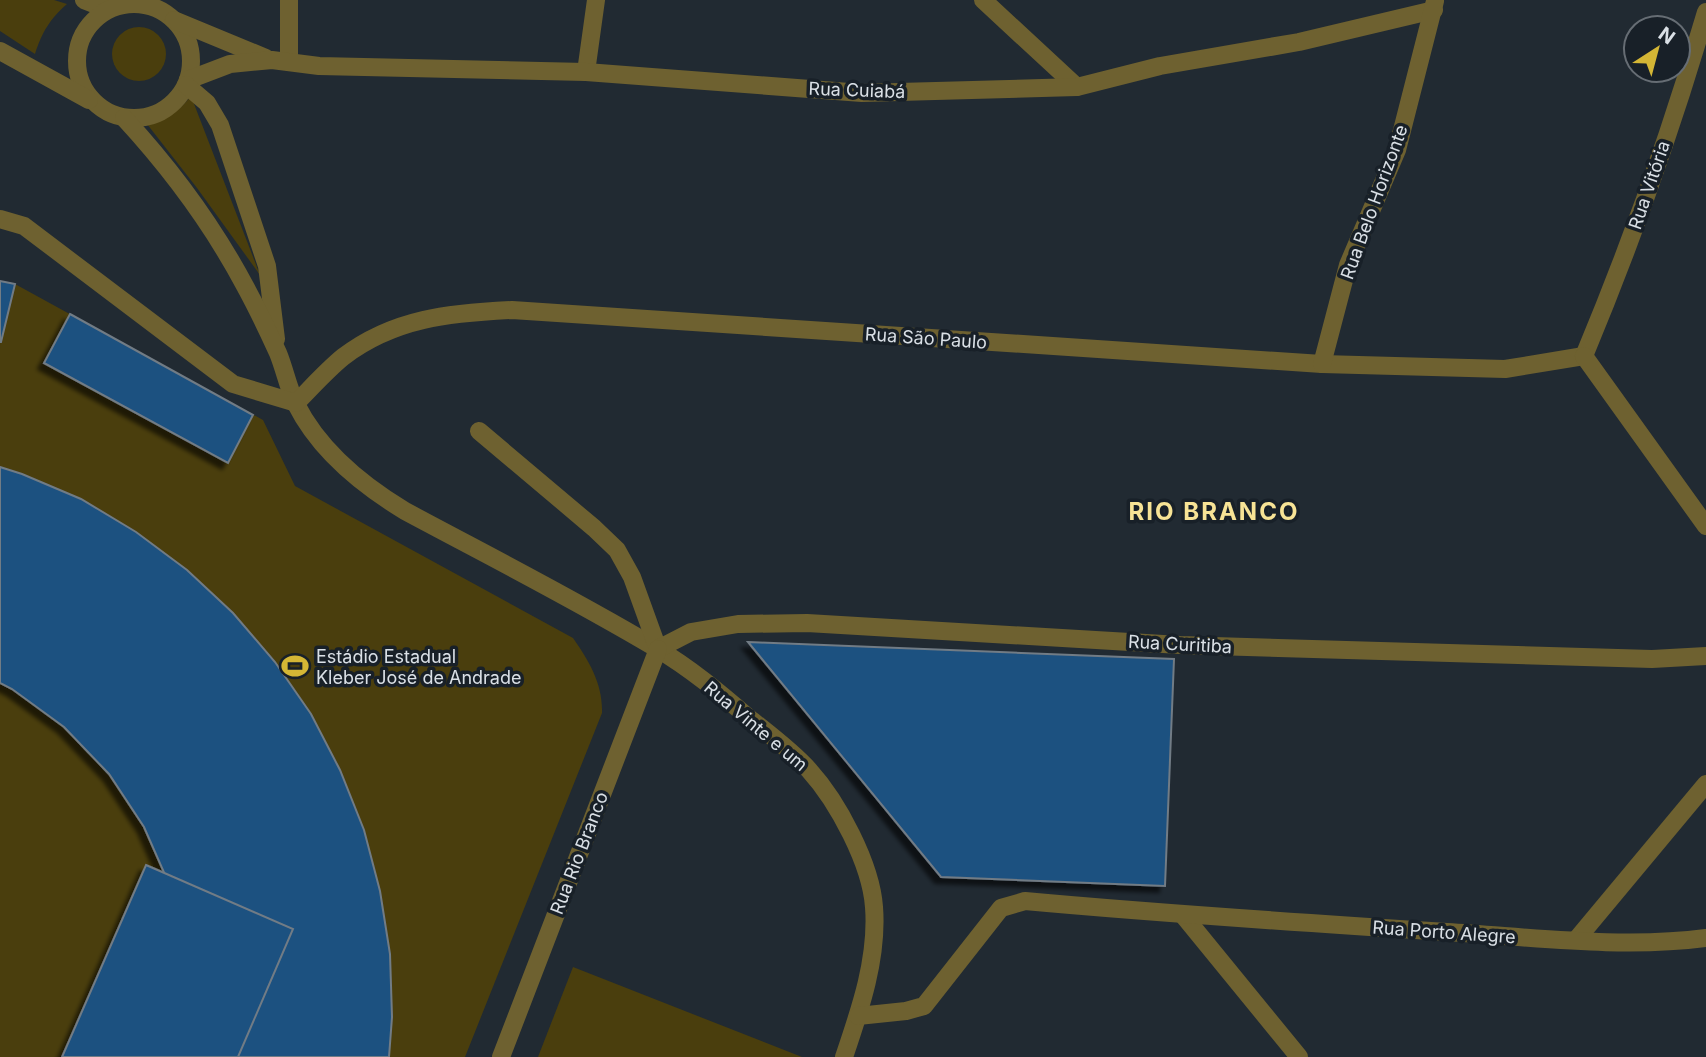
<svg xmlns="http://www.w3.org/2000/svg" width="1706" height="1057" viewBox="0 0 1706 1057" font-family="Inter,sans-serif">
  <defs>
    <filter id="shadow"><feDropShadow dx="-6" dy="6" stdDeviation="2" flood-color="#0009"/></filter>
  </defs>
  <rect width="100%" height="100%" fill="#212a32"/>
  <!-- green -->
  <g fill="#4a3e0d">
    <path d="M 0,0 L 54,0 L 67,4 C 50,19 42,32 35,54 L 0,31 Z"/>
    <circle cx="139" cy="54" r="27"/>
    <path d="M 191,96 L 260,275 L 197,188 L 147,124 C 167,118 178,112 191,96 Z"/>
    <path d="M 0,281 L 15,284 L 263,420 L 295,486 L 573,638 C 589,661 603,684 602,713 L 465,1057 L 0,1057 Z"/>
    <path d="M 573,967 L 802,1057 L 538,1057 Z"/>
  </g>
  <!-- building -->
  <g fill="#1c5180" stroke="#717b85" stroke-width="2" filter="url(#shadow)">
    <path d="M 0,281 L 15,284 L 1,342 L 0,342 Z"/>
    <path d="M 70,314 L 253,415 L 228,463 L 44,363 Z"/>
    <path d="M 0,467 L 22,474 L 81,499 L 136,532 L 187,570 L 233,613 L 275,662 L 311,714 L 340,770 L 364,830 L 380,891 L 390,954 L 392,1017 L 389,1057 L 184,1057 L 189,1012 L 185,948 L 170,886 L 144,827 L 109,774 L 64,727 L 12,689 L 0,683 Z"/>
    <path d="M 748,642 L 1174,659 L 1165,886 L 941,877 Z"/>
    <path d="M 146,865 L 293,929 L 238,1057 L 62,1057 Z"/>
  </g>
  <g fill="none" stroke-linecap="round" stroke-linejoin="round">
    <!-- minor -->
    <g stroke="#6e6130" stroke-width="18">
      <path d="M 84,0 L 107,9"/>
      <path d="M 983,0 L 1077,87"/>
      <circle cx="134" cy="61" r="57"/>
      <path d="M 174,20 L 266,58"/>
      <path d="M 0,51 L 89,100"/>
      <path d="M 289,62 L 289,0"/>
      <path d="M 586,72 L 596,0"/>
      <path d="M 188,80 L 230,64 L 272,60 L 319,66 L 586,72 L 862,93 L 1077,87 L 1160,66 L 1299,42 L 1434,10"/>
      <path d="M 186,85 L 207,103 L 220,125 L 267,266 L 276,339"/>
      <path d="M 124,118 C 171,169 212,224 245,286 C 257,308 268,331 278,353 C 285,370 288,388 296,404 C 319,450 362,485 405,511 C 489,556 574,599 656,648 C 690,668 720,693 749,718 C 769,734 792,751 809,770 C 838,802 871,864 874,907 C 878,958 860,1010 844,1057"/>
      <path d="M 0,219 L 24,226 L 233,384 L 296,403 C 311,388 326,371 343,357 C 394,318 450,313 512,310 L 1322,364 L 1505,369 L 1584,356"/>
      <path d="M 1584,356 C 1631,243 1672,129 1706,12"/>
      <path d="M 1584,356 L 1706,526"/>
      <path d="M 1322,364 L 1348,265 L 1397,150 L 1435,1"/>
      <path d="M 479,431 L 594,528 L 617,550 L 632,577 L 658,649"/>
      <path d="M 658,649 L 691,632 L 738,624 L 807,623 L 1180,645 L 1652,659 L 1706,656"/>
      <path d="M 1183,915 L 1299,1057"/>
      <path d="M 1576,940 L 1706,784"/>
      <path d="M 858,1016 L 906,1011 L 924,1006 L 1001,908 L 1025,901 C 1166,914 1306,923 1447,932 C 1531,937 1623,949 1706,938"/>
      <path d="M 501,1057 L 658,649"/>
    </g>
  </g>
  <!-- icons -->
  <defs>
    <g id="stadium-bare" transform="scale(2.1)"><path d="M0-5a6.5 5 0 1 0 0 10a6.5 5 0 1 0 0-10ZM-3.5-1.8h7v3.6h-7Z" fill="#d4b635" stroke="#182028" stroke-width="2.5" paint-order="stroke"/></g>
  </defs>
  <g fill-rule="evenodd">
    <use href="#stadium-bare" x="295" y="666"/>
  </g>
  <g text-anchor="middle" dominant-baseline="central" stroke-width="7" stroke-linejoin="round" paint-order="stroke">
    <!-- street labels -->
    <g font-size="18" fill="#dae0e6" stroke="#182028">
      <text transform="translate(857 90) rotate(2)">Rua Cuiabá</text>
      <text transform="translate(1649 185) rotate(-71)">Rua Vitória</text>
      <text transform="translate(1374 202) rotate(-70)">Rua Belo Horizonte</text>
      <text transform="translate(926 338) rotate(4)">Rua São Paulo</text>
      <text transform="translate(1180 644) rotate(3)">Rua Curitiba</text>
      <text transform="translate(756 726) rotate(40)">Rua Vinte e um</text>
      <text transform="translate(579 853) rotate(-69)">Rua Rio Branco</text>
      <text transform="translate(1444 932) rotate(4)">Rua Porto Alegre</text>
    </g>
    <!-- poi labels -->
    <g font-size="18" fill="#dae0e6" stroke="#182028" text-anchor="start">
      <text x="316" y="656">Estádio Estadual<tspan x="316" dy="21">Kleber José de Andrade</tspan></text>
    </g>
    <!-- district labels -->
    <g font-size="24" font-weight="bold" letter-spacing="2" fill="#f7e395" stroke="#182028">
      <text x="1214" y="511">RIO BRANCO</text>
    </g>
  </g>
  <!-- north arrow -->
  <g transform="translate(1657 49) rotate(36)"><circle r="33" fill="#182028" stroke="#666d74" stroke-width="2"/>
  <path d="M0-5L12 26L0 18L-12 26Z" fill="#d4b635"/>
  <text y="-10" font-size="19" font-weight="bold" text-anchor="middle" fill="#dae0e6">N</text>
  </g>
</svg>
